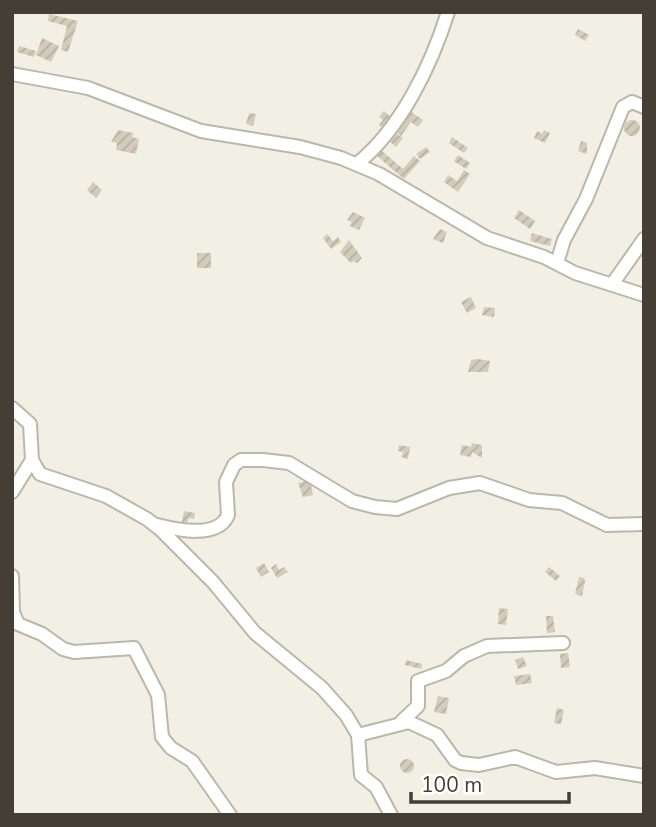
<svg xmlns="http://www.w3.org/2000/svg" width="656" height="827" viewBox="0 0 656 827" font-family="'Nunito Sans',sans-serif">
  <defs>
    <pattern id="building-hatch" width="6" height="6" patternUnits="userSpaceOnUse" patternTransform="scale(1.75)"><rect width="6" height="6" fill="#d3ccba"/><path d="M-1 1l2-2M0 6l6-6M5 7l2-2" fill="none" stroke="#b6b0a0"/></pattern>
  </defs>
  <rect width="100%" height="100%" fill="#f2efe4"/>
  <!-- building -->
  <g fill="url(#building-hatch)">
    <path d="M 49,14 L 78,21 L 68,52 L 61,50 L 67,26 L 48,21 Z"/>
    <path d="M 578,29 L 589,35 L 585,41 L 575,35 Z"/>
    <path d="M 42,38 L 59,46 L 51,62 L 36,55 Z"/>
    <path d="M 19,46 L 36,51 L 34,57 L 17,52 Z"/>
    <path d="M 384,111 L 393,119 L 385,130 L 379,125 L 383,120 L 379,117 Z"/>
    <path d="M 410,111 L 423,120 L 418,127 L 411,122 L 401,136 L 395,131 Z"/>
    <path d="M 249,113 L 256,114 L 253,126 L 246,124 Z"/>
    <circle cx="632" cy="128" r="8"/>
    <path d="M 118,130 L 133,133 L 132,137 L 139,139 L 136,154 L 116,150 L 117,143 L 111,142 Z"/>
    <path d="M 544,130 L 550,133 L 545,143 L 534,138 L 537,131 L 542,134 Z"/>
    <path d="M 394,132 L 403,138 L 396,147 L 388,140 Z"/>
    <path d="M 452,137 L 468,148 L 464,153 L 449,143 Z"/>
    <path d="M 581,141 L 587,143 L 587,154 L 578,151 Z"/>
    <path d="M 426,147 L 430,152 L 420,159 L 416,154 Z"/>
    <path d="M 381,150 L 403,169 L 414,156 L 420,161 L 404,179 L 376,155 Z"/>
    <path d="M 458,155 L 470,163 L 466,169 L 454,161 Z"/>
    <path d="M 464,170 L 470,174 L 458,192 L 444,182 L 448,175 L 457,181 Z"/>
    <path d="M 93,182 L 102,190 L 96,198 L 87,190 Z"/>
    <path d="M 519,210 L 535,221 L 530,229 L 514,218 Z"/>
    <path d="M 353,212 L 365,218 L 359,230 L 350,226 L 352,222 L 347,220 Z"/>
    <path d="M 440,229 L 447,232 L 443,243 L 433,239 Z"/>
    <path d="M 532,233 L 552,239 L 550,246 L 530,241 Z"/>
    <path d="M 327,234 L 333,241 L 338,237 L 341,242 L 331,249 L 323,238 Z"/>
    <path d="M 349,240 L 362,258 L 357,263 L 354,261 L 351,263 L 340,252 Z"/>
    <rect x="197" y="253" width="14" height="15"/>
    <path d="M 471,297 L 476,308 L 467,313 L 461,302 Z"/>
    <path d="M 484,307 L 495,308 L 494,317 L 482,315 Z"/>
    <path d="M 478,359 L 490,361 L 488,372 L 468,372 L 471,360 Z"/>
    <path d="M 472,443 L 482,445 L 482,458 L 472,452 L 471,457 L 460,455 L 462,445 L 471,447 Z"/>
    <path d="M 399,445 L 410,447 L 408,459 L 401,457 L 403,452 L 398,451 Z"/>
    <path d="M 310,480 L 313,495 L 303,497 L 298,483 Z"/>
    <path d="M 184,511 L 195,513 L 194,519 L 189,518 L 187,523 L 182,522 Z"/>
    <path d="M 264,563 L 269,572 L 261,577 L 256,568 Z"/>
    <path d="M 276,564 L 279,570 L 284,567 L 288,572 L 277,578 L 271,568 Z"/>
    <path d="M 549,567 L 560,576 L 556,581 L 545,572 Z"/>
    <path d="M 579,577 L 584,578 L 585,582 L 582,596 L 575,594 Z"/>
    <path d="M 499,608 L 508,609 L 506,625 L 498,624 Z"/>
    <path d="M 546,616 L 553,616 L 555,632 L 547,633 Z"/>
    <path d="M 568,653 L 570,667 L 561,668 L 560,654 Z"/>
    <path d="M 523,657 L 527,666 L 518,669 L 515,660 Z"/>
    <path d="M 406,660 L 422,664 L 421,669 L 405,665 Z"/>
    <path d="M 530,674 L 532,683 L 516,685 L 514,676 Z"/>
    <path d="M 438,696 L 449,698 L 446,714 L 434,712 Z"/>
    <path d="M 557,708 L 564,710 L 561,724 L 554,723 Z"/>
    <circle cx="407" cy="766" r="7"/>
  </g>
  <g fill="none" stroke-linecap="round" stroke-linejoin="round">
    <!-- minor casing -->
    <g stroke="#bdb7a7" stroke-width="16">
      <g id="minor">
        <path d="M 12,74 L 88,88 L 201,131 L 300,147 L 341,158 L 379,174 L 487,238 L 544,257 L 575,273 L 644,295"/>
        <path d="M 357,164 C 401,128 431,66 448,12"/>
        <path d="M 557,263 L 564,240 L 586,199 L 623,107 L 632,102 L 644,107"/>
        <path d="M 613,283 L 644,239"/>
        <path d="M 12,408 L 30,424 L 32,460 L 40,474 L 106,496 L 147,519 L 161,530 L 213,582 L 255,633 L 322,688 L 346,715 L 358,735 L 361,775 L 376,787 L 391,815"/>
        <path d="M 12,492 L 32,460"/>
        <path d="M 157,525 C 177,530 218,539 228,515 L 226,482 L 234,465 L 241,460 L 263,460 L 289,463 L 352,501 L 375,507 L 397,509 L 449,488 L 480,483 L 529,500 L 562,503 L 607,525 L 644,524"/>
        <path d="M 12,576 L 13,612 L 18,624 L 42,634 L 63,649 L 74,652 L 134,648 L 158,695 L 162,737 L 171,748 L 192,761 L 230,815"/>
        <path d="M 402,721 L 418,706 L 418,681 L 446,671 L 464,656 L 487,646 L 563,643"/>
        <path d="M 358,735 L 409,722 L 437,735 L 455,760 L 461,763 L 479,765 L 515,757 L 556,772 L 595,768 L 644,776"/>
      </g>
    </g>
    <!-- minor -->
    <use href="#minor" stroke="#fff" stroke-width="12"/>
  </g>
  <!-- border -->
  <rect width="656" height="827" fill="none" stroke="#443f34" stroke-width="28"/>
  <!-- scale -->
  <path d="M411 792v10h158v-10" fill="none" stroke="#443f34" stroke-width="3.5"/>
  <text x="421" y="792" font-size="21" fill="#443f34" stroke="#ffffff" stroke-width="5" paint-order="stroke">100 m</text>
</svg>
